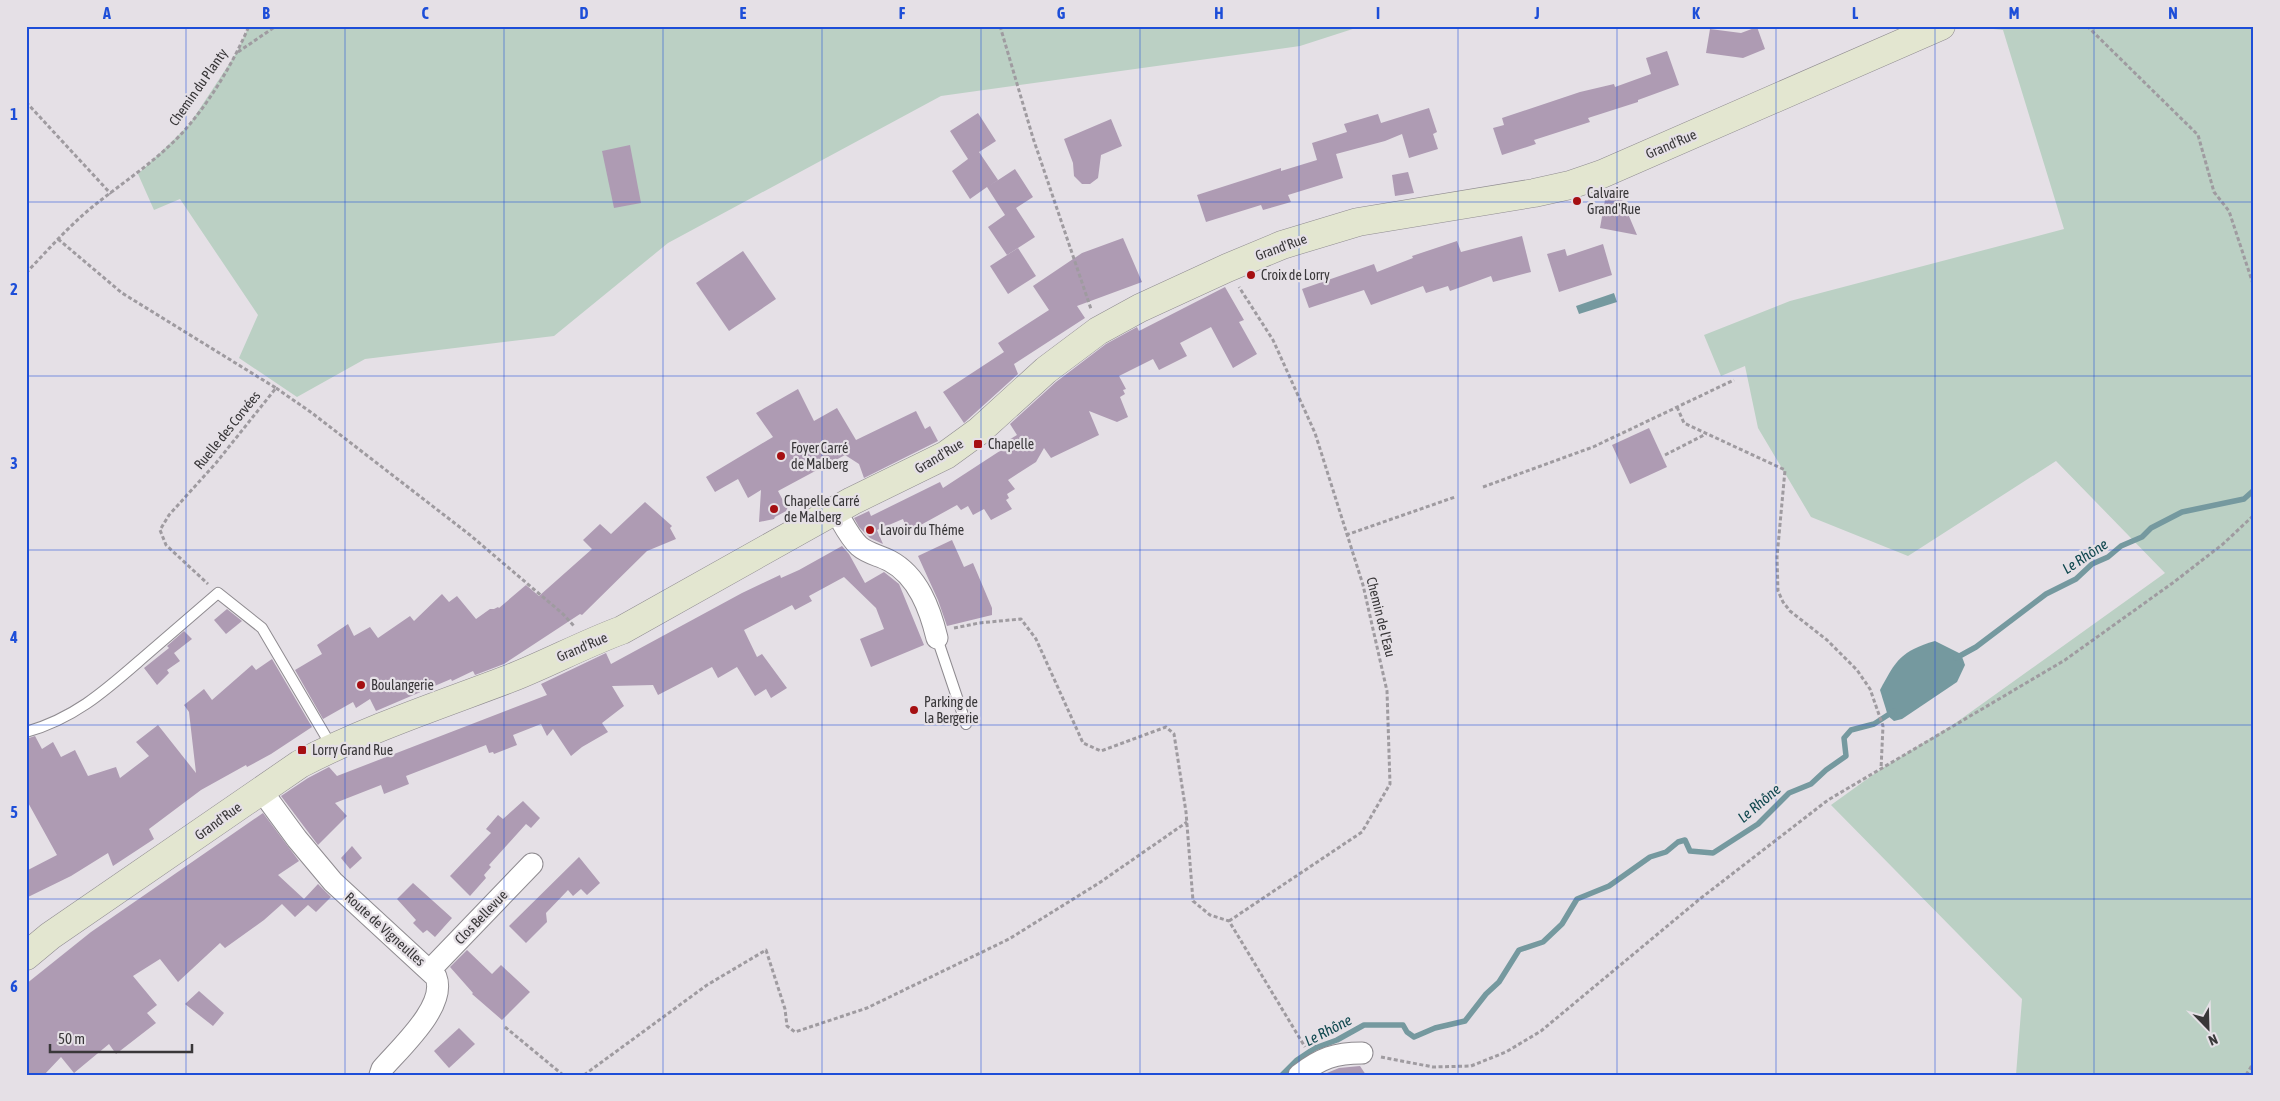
<svg xmlns="http://www.w3.org/2000/svg" width="2280" height="1101" viewBox="0 0 2280 1101" font-family="'Asap Condensed',sans-serif">
  <rect width="100%" height="100%" fill="#e5e0e6"/>
  <!-- green -->
  <g fill="#bbd0c4">
    <path d="M 249,26 L 1362,26 L 1300,46 L 941,96 L 668,243 L 554,336 L 365,359 L 297,397 L 239,358 L 258,315 L 180,199 L 154,210 L 138,174 L 189,125 L 237,52 Z"/>
    <path d="M 1965,26 L 2254,26 L 2254,1075 L 2016,1075 L 2022,999 L 1831,805 L 1881,769 L 1954,724 L 2165,573 L 2056,461 L 1908,556 L 1811,517 L 1758,428 L 1745,366 L 1721,376 L 1704,335 L 1790,301 L 2064,229 L 2003,30 Z"/>
  </g>
  <!-- water -->
  <g fill="#75999f">
    <path d="M 1614,293 L 1617,302 L 1579,314 L 1576,306 Z"/>
    <path d="M 1935,641 L 1961,654 L 1965,665 L 1957,682 L 1902,719 L 1894,721 L 1888,716 L 1880,690 C 1896,660 1901,651 1935,641 Z"/>
  </g>
  <g fill="none" stroke-linecap="round" stroke-linejoin="round">
    <!-- stream -->
    <g stroke="#75999f" stroke-width="5.5">
      <path d="M 1956,658 L 1976,647 L 2046,594 L 2076,579 L 2092,564 L 2108,557 L 2121,546 L 2142,537 L 2151,528 L 2182,512 L 2244,499 L 2254,490"/>
      <path d="M 1282,1075 L 1297,1060 L 1315,1048 L 1337,1040 L 1364,1025 L 1403,1025 L 1407,1032 L 1414,1037 L 1435,1028 L 1465,1021 L 1486,994 L 1499,982 L 1519,950 L 1543,942 L 1562,924 L 1577,899 L 1609,886 L 1650,857 L 1666,852 L 1678,842 L 1685,840 L 1690,851 L 1713,853 L 1758,824 L 1789,793 L 1811,784 L 1826,770 L 1846,756 L 1844,738 L 1851,730 L 1874,724 L 1894,711"/>
    </g>
  </g>
  <!-- building -->
  <g fill="#ae9bb3">
    <path d="M 1757,27 L 1765,49 L 1743,58 L 1706,53 L 1710,29 L 1741,33 Z"/>
    <path d="M 1667,51 L 1679,85 L 1638,100 L 1638,102 L 1588,118 L 1590,122 L 1534,140 L 1536,144 L 1502,155 L 1493,128 L 1504,125 L 1502,118 L 1580,92 L 1614,84 L 1615,87 L 1651,74 L 1646,58 Z"/>
    <path d="M 1429,108 L 1437,132 L 1433,134 L 1438,149 L 1409,158 L 1402,134 L 1385,141 L 1336,154 L 1343,178 L 1288,195 L 1291,202 L 1263,210 L 1261,205 L 1206,222 L 1197,195 L 1281,168 L 1281,171 L 1317,160 L 1312,143 L 1347,132 L 1344,124 L 1378,114 L 1381,123 Z"/>
    <path d="M 978,113 L 996,141 L 979,152 L 998,180 L 989,186 L 1015,169 L 1033,197 L 1016,208 L 1035,237 L 1007,255 L 988,227 L 1005,215 L 987,187 L 970,199 L 952,171 L 968,159 L 950,131 Z"/>
    <path d="M 1111,119 L 1122,146 L 1101,155 L 1098,178 L 1090,184 L 1082,184 L 1074,176 L 1073,163 L 1064,139 Z"/>
    <path d="M 630,145 L 641,203 L 614,208 L 602,151 Z"/>
    <path d="M 1408,172 L 1414,193 L 1395,196 L 1392,175 Z"/>
    <path d="M 1617,188 L 1637,235 L 1600,228 L 1605,200 L 1603,194 Z"/>
    <path d="M 1522,236 L 1531,272 L 1493,282 L 1491,276 L 1450,291 L 1448,286 L 1426,293 L 1423,286 L 1371,305 L 1364,290 L 1309,308 L 1302,289 L 1374,264 L 1377,272 L 1413,258 L 1412,256 L 1457,241 L 1461,252 Z"/>
    <path d="M 1123,238 L 1142,282 L 1077,306 L 1085,318 L 1014,364 L 1018,374 L 964,423 L 943,392 L 1004,352 L 998,343 L 1049,310 L 1033,286 L 1082,253 Z"/>
    <path d="M 1603,244 L 1612,275 L 1559,292 L 1547,254 L 1565,249 L 1567,256 Z"/>
    <path d="M 1018,248 L 1036,276 L 1008,294 L 990,266 Z"/>
    <path d="M 743,251 L 776,299 L 729,331 L 696,283 Z"/>
    <path d="M 1225,287 L 1244,320 L 1239,322 L 1257,354 L 1233,368 L 1211,327 L 1180,343 L 1187,356 L 1159,370 L 1153,359 L 1119,376 L 1126,389 L 1123,390 L 1125,394 L 1120,397 L 1128,417 L 1117,422 L 1089,411 L 1099,435 L 1051,458 L 1044,448 L 1036,462 L 1008,480 L 1015,489 L 1007,494 L 1009,498 L 1006,500 L 1012,509 L 991,520 L 984,509 L 973,515 L 968,506 L 961,510 L 957,505 L 908,532 L 903,519 L 877,530 L 883,544 L 870,538 L 859,527 L 854,518 L 869,511 L 871,516 L 940,482 L 943,488 L 1009,445 L 1007,441 L 1017,435 L 1010,424 L 1056,382 L 1106,344 L 1137,327 L 1139,331 Z"/>
    <path d="M 798,389 L 814,421 L 837,408 L 856,440 L 916,411 L 925,429 L 930,426 L 938,441 L 864,478 L 859,464 L 845,455 L 778,491 L 788,510 L 775,517 L 774,519 L 759,522 L 761,490 L 748,498 L 738,479 L 715,492 L 706,477 L 773,437 L 756,413 Z"/>
    <path d="M 1649,428 L 1667,467 L 1630,484 L 1612,445 Z"/>
    <path d="M 645,502 L 672,526 L 670,528 L 676,539 L 647,551 L 582,615 L 580,614 L 504,664 L 475,675 L 473,671 L 452,681 L 451,679 L 376,711 L 370,699 L 356,708 L 353,702 L 323,719 L 295,670 L 322,654 L 317,645 L 348,624 L 354,636 L 370,627 L 378,638 L 410,616 L 414,621 L 442,594 L 449,602 L 457,596 L 476,619 L 490,609 L 494,609 L 498,607 L 499,608 L 526,585 L 539,596 L 592,549 L 583,540 L 600,524 L 611,534 Z"/>
    <path d="M 952,540 L 964,567 L 973,563 L 992,608 L 992,615 L 947,626 L 938,600 L 918,556 Z"/>
    <path d="M 842,546 L 849,554 L 865,583 L 884,572 L 899,584 L 924,645 L 871,667 L 860,639 L 884,629 L 876,608 L 844,577 L 809,596 L 812,601 L 795,610 L 792,605 L 744,630 L 757,657 L 762,654 L 787,688 L 771,698 L 766,689 L 755,696 L 737,667 L 718,678 L 712,667 L 658,695 L 653,685 L 612,686 L 624,706 L 602,723 L 608,732 L 582,747 L 571,756 L 553,729 L 547,736 L 541,724 L 513,735 L 517,745 L 494,754 L 493,752 L 489,753 L 486,745 L 406,776 L 409,784 L 384,794 L 381,785 L 335,803 L 347,816 L 318,845 L 281,796 L 308,778 L 329,767 L 337,776 L 547,695 L 541,684 L 606,653 L 611,664 L 742,593 L 780,575 L 781,578 L 799,570 Z"/>
    <path d="M 227,609 L 242,621 L 226,634 L 214,620 Z"/>
    <path d="M 184,631 L 192,639 L 174,653 L 180,661 L 167,670 L 169,673 L 157,685 L 144,668 L 169,648 L 167,646 Z"/>
    <path d="M 272,659 L 312,727 L 271,754 L 247,767 L 246,765 L 201,790 L 149,829 L 154,839 L 113,866 L 108,853 L 71,876 L 26,898 L 26,871 L 57,855 L 26,799 L 26,739 L 35,736 L 42,749 L 53,742 L 61,757 L 75,750 L 88,776 L 116,767 L 120,778 L 149,756 L 136,742 L 158,725 L 196,773 L 189,712 L 184,705 L 204,689 L 212,700 L 252,665 L 256,670 Z"/>
    <path d="M 523,801 L 540,818 L 531,828 L 526,824 L 489,865 L 491,867 L 484,875 L 486,878 L 470,896 L 450,876 L 491,833 L 486,829 L 498,815 L 503,819 Z"/>
    <path d="M 263,813 L 299,861 L 278,875 L 304,899 L 318,884 L 331,897 L 316,912 L 308,905 L 295,917 L 282,904 L 264,920 L 225,948 L 220,943 L 178,982 L 160,959 L 133,976 L 157,1005 L 147,1013 L 156,1023 L 116,1054 L 109,1044 L 74,1073 L 61,1057 L 44,1075 L 26,1075 L 26,984 L 91,932 Z"/>
    <path d="M 352,846 L 362,858 L 350,869 L 341,858 Z"/>
    <path d="M 579,857 L 600,883 L 587,895 L 581,889 L 573,896 L 568,890 L 546,913 L 547,922 L 526,943 L 509,926 Z"/>
    <path d="M 413,883 L 452,918 L 435,937 L 427,930 L 423,933 L 413,923 L 416,920 L 397,899 Z"/>
    <path d="M 467,950 L 492,974 L 501,965 L 530,992 L 502,1020 L 472,994 L 473,993 L 450,967 Z"/>
    <path d="M 199,991 L 224,1013 L 213,1026 L 185,1004 Z"/>
    <path d="M 459,1028 L 475,1044 L 449,1068 L 434,1051 Z"/>
    <path d="M 1360,1066 L 1366,1075 L 1322,1075 L 1339,1068 Z"/>
  </g>
  <g fill="none" stroke-linecap="round" stroke-linejoin="round">
    <!-- lane casing -->
    <g stroke="#8f8b90" stroke-width="12">
      <g id="lane">
        <path d="M 937,638 L 966,724"/>
        <path d="M 26,732 C 76,718 107,689 145,656 C 169,635 194,614 218,593 L 262,628 L 332,747"/>
      </g>
    </g>
    <!-- street casing -->
    <g stroke="#8f8b90" stroke-width="23">
      <g id="street">
        <path d="M 835,510 C 842,521 849,537 859,546 C 868,554 879,555 890,561 C 918,576 930,609 937,638"/>
        <path d="M 261,790 L 297,839 L 333,882 L 436,977 C 447,1006 400,1048 382,1069 L 380,1075"/>
        <path d="M 430,970 L 532,864"/>
        <path d="M 1299,1075 C 1321,1058 1335,1053 1362,1053"/>
      </g>
    </g>
    <!-- secondary casing -->
    <g stroke="#8f8b90" stroke-width="29">
      <path id="secondary" d="M 26,956 L 50,936 L 300,764 C 367,729 440,705 511,678 C 549,663 584,644 622,630 L 852,501 L 946,455 L 979,431 L 1046,370 L 1098,331 L 1140,308 L 1227,268 L 1282,245 L 1358,222 L 1534,193 L 1570,185 L 1602,174 L 1941,26"/>
    </g>
    <!-- path -->
    <g stroke="#9f9ba0" stroke-width="3" stroke-dasharray="4 2.5" stroke-linecap="butt">
      <path d="M 1000,26 L 1033,138 L 1091,309"/>
      <path d="M 2087,26 L 2198,135 L 2214,192 L 2229,211 L 2254,287"/>
      <path d="M 238,52 L 276,26"/>
      <path d="M 26,102 L 111,194"/>
      <path d="M 58,239 L 122,293 L 276,388 L 216,463 L 169,515 L 160,530 L 166,545 L 208,584"/>
      <path d="M 26,273 C 47,251 67,228 91,208 C 124,181 162,158 190,124 C 214,95 234,61 249,26"/>
      <path d="M 276,388 L 312,413 L 470,535 L 563,614 L 574,626"/>
      <path d="M 1677,407 L 1684,423 L 1785,470 L 1777,557 L 1778,591 L 1783,602 L 1790,611 L 1827,640 L 1857,670 L 1870,689 L 1883,726 L 1881,769"/>
      <path d="M 1665,455 L 1706,434"/>
      <path d="M 1483,487 L 1593,447 L 1734,380"/>
      <path d="M 1346,535 L 1455,497"/>
      <path d="M 954,628 L 979,623 L 1021,619 L 1036,639 L 1083,743 L 1101,751 L 1166,727 L 1174,734 L 1186,812 L 1193,901 L 1210,915 L 1229,921 L 1305,1047"/>
      <path d="M 1229,921 L 1362,832 L 1390,784 L 1387,691 L 1363,585 L 1315,433 L 1273,340 L 1239,287"/>
      <path d="M 505,1027 L 563,1075"/>
      <path d="M 1381,1057 L 1433,1067 L 1471,1066 L 1506,1052 L 1541,1031 L 1701,898 L 1828,800 L 2065,660 L 2174,582 L 2223,544 L 2254,515"/>
      <path d="M 584,1075 L 707,985 L 766,950 L 785,1009 L 787,1026 L 795,1032 L 867,1008 L 1009,939 L 1099,883 L 1187,822"/>
      <path d="M 2246,1075 L 2254,1062"/>
    </g>
    <!-- lane -->
    <use href="#lane" stroke="#fff" stroke-width="10"/>
    <!-- street -->
    <use href="#street" stroke="#fff" stroke-width="21"/>
    <!-- secondary -->
    <use href="#secondary" stroke="#e3e6d0" stroke-width="28"/>
  </g>
  <!-- grid -->
  <path fill="none" stroke="#1d4ed8" stroke-width="1" stroke-opacity="0.55" d="M 186,26 L 186,1075M 345,26 L 345,1075M 504,26 L 504,1075M 663,26 L 663,1075M 822,26 L 822,1075M 981,26 L 981,1075M 1140,26 L 1140,1075M 1299,26 L 1299,1075M 1458,26 L 1458,1075M 1617,26 L 1617,1075M 1776,26 L 1776,1075M 1935,26 L 1935,1075M 2094,26 L 2094,1075M 26,202 L 2254,202M 26,376 L 2254,376M 26,550 L 2254,550M 26,725 L 2254,725M 26,899 L 2254,899"/>
  <!-- markers -->
  <g fill="#a50f12" stroke="#e5e0e6" stroke-width="2">
    <circle cx="1577" cy="201" r="5"/>
    <circle cx="1251" cy="275" r="5"/>
    <rect x="973" y="439" width="10" height="10" rx="2.5"/>
    <circle cx="781" cy="456" r="5"/>
    <circle cx="774" cy="509" r="5"/>
    <circle cx="870" cy="530" r="5"/>
    <circle cx="361" cy="685" r="5"/>
    <circle cx="914" cy="710" r="5"/>
    <rect x="297" y="745" width="10" height="10" rx="2.5"/>
  </g>
  <g text-anchor="middle" dominant-baseline="central" stroke-width="4.5" stroke-linejoin="round" paint-order="stroke">
    <!-- street labels -->
    <g font-size="14" fill="#393739" stroke="#e5e0e6">
      <text transform="translate(198 87) rotate(-55)">Chemin du Planty</text>
      <text transform="translate(1671 144) rotate(-23)">Grand'Rue</text>
      <text transform="translate(1281 247) rotate(-20)">Grand'Rue</text>
      <text transform="translate(227 430) rotate(-51)">Ruelle des Corvées</text>
      <text transform="translate(939 456) rotate(-31)">Grand'Rue</text>
      <text transform="translate(1381 617) rotate(76)">Chemin de l'Eau</text>
      <text transform="translate(582 647) rotate(-23)">Grand'Rue</text>
      <text transform="translate(218 821) rotate(-36)">Grand'Rue</text>
      <text transform="translate(481 917) rotate(-46)">Clos Bellevue</text>
      <text transform="translate(385 929) rotate(42)">Route de Vigneulles</text>
    </g>
    <!-- poi labels -->
    <g font-size="14" fill="#393739" stroke="#e5e0e6" text-anchor="start">
      <text x="1587" y="193">Calvaire<tspan x="1587" dy="16">Grand'Rue</tspan></text>
      <text x="1261" y="275">Croix de Lorry</text>
      <text x="988" y="444">Chapelle</text>
      <text x="791" y="448">Foyer Carré<tspan x="791" dy="16">de Malberg</tspan></text>
      <text x="784" y="501">Chapelle Carré<tspan x="784" dy="16">de Malberg</tspan></text>
      <text x="880" y="530">Lavoir du Théme</text>
      <text x="371" y="685">Boulangerie</text>
      <text x="924" y="702">Parking de<tspan x="924" dy="16">la Bergerie</tspan></text>
      <text x="312" y="750">Lorry Grand Rue</text>
    </g>
    <!-- water labels -->
    <g font-size="15" font-style="italic" fill="#10484f" stroke="#e5e0e6">
      <text transform="translate(2085 556) rotate(-33)">Le Rhône</text>
      <text transform="translate(1759 803) rotate(-40)">Le Rhône</text>
      <text transform="translate(1328 1030) rotate(-27)">Le Rhône</text>
    </g>
  </g>
  <!-- border -->
  <rect width="2280" height="1101" fill="none" stroke="#e5e0e6" stroke-width="55"/>
  <!-- north arrow -->
  <g transform="translate(2208 1028) rotate(157)" stroke="#e5e0e6" stroke-width="4" paint-order="stroke">
  <path d="M0-4L9 19L0 12L-9 19Z" fill="#393739"/>
  <text y="-8" font-size="14" font-weight="bold" text-anchor="middle" fill="#393739">N</text>
  </g>
  <!-- scale -->
  <path d="M50 1044v8h142v-8" fill="none" stroke="#393739" stroke-width="2.5"/>
  <text x="58" y="1044" font-size="15" fill="#393739" stroke="#e5e0e6" stroke-width="4" paint-order="stroke">50 m</text>
  <rect x="28" y="28" width="2224" height="1046" fill="none" stroke="#1d4ed8" stroke-width="2"/>
  <g font-size="16" text-anchor="middle" font-weight="bold" fill="#1d4ed8">
    <text x="107" y="19">A</text>
    <text x="266" y="19">B</text>
    <text x="425" y="19">C</text>
    <text x="584" y="19">D</text>
    <text x="743" y="19">E</text>
    <text x="902" y="19">F</text>
    <text x="1061" y="19">G</text>
    <text x="1219" y="19">H</text>
    <text x="1378" y="19">I</text>
    <text x="1537" y="19">J</text>
    <text x="1696" y="19">K</text>
    <text x="1855" y="19">L</text>
    <text x="2014" y="19">M</text>
    <text x="2173" y="19">N</text>
    <text x="14" y="120">1</text>
    <text x="14" y="295">2</text>
    <text x="14" y="469">3</text>
    <text x="14" y="643">4</text>
    <text x="14" y="818">5</text>
    <text x="14" y="992">6</text>
  </g>
</svg>
